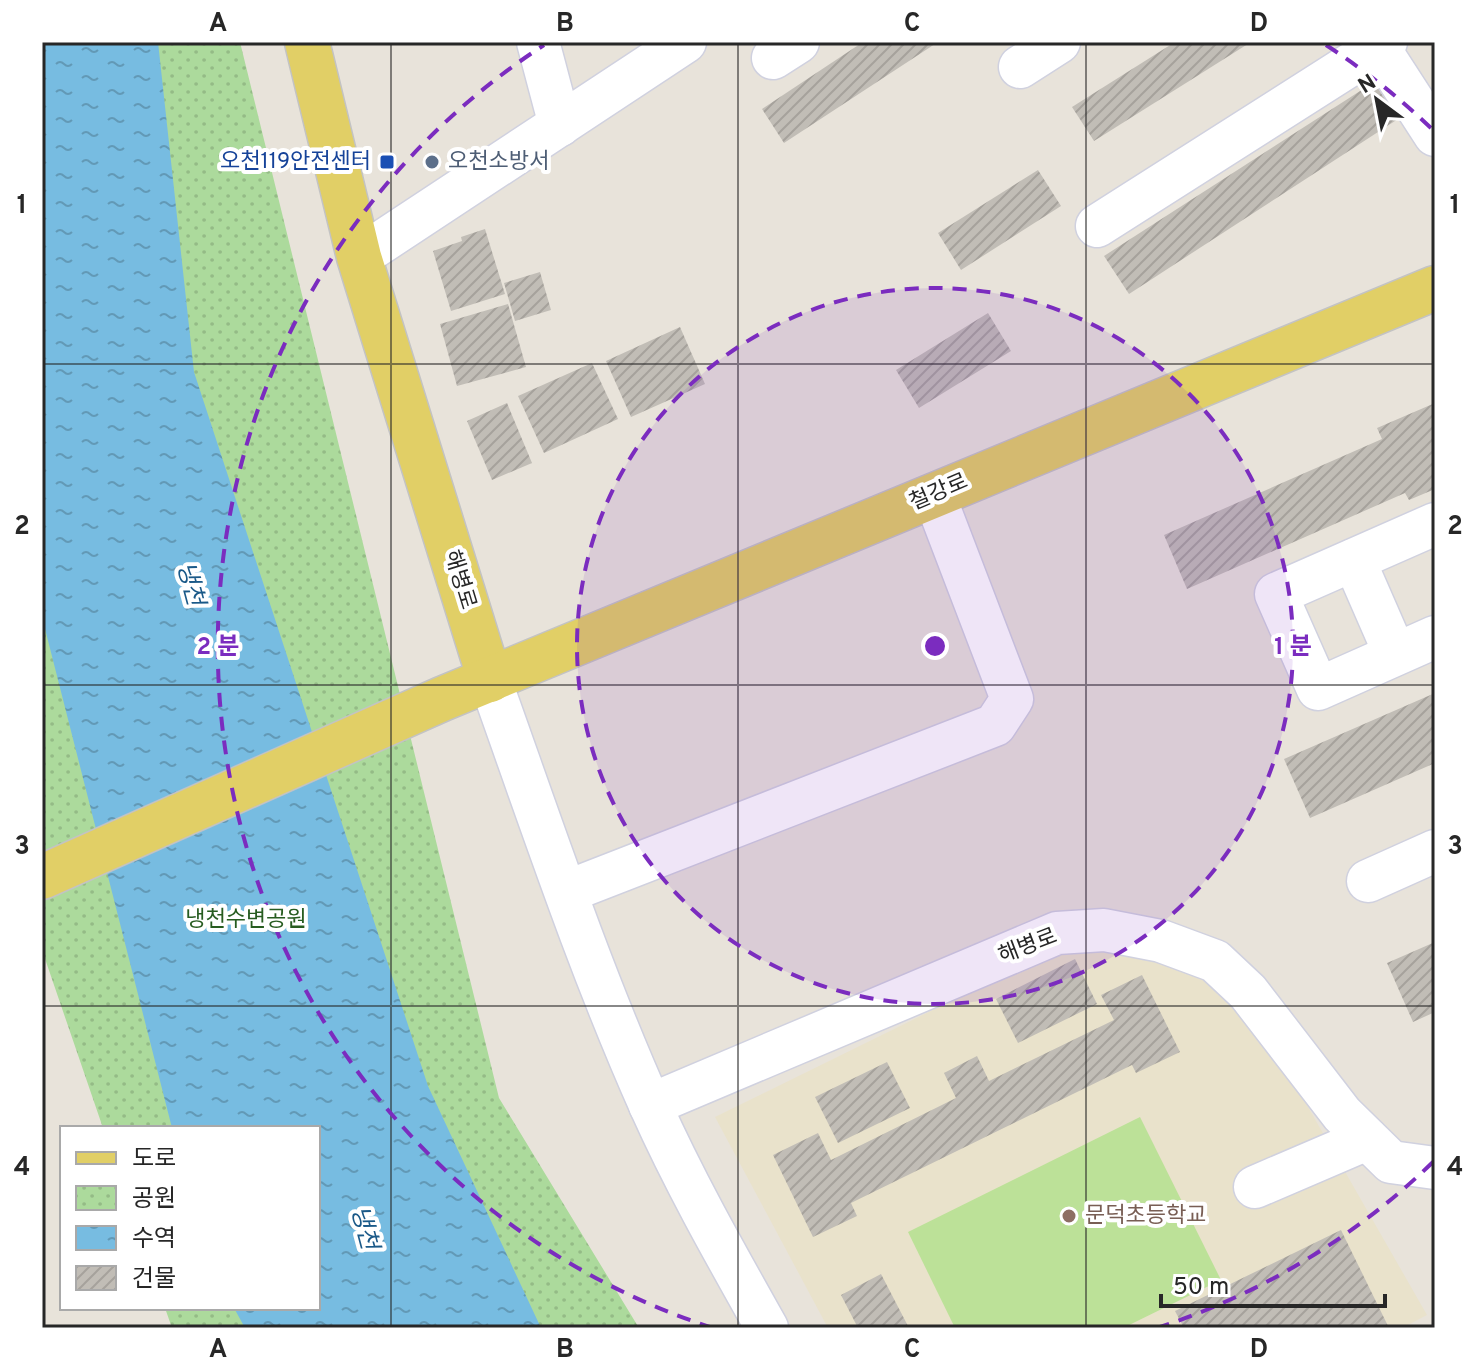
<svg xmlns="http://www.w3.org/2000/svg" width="1477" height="1370" viewBox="0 0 1477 1370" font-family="Overpass,'Noto Sans KR',sans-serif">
  <defs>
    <pattern id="park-dots" width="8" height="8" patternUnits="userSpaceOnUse" patternTransform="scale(2)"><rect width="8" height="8" fill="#acda9c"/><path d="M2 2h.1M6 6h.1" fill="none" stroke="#94bb86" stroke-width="1.8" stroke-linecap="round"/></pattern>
    <pattern id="water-ripples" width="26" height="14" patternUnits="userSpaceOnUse" patternTransform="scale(2)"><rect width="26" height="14" fill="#77bce1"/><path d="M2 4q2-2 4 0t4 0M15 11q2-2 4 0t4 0" fill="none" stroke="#6299b6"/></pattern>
    <pattern id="building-hatch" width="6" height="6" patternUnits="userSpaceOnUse" patternTransform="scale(2)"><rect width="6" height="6" fill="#c1bdb6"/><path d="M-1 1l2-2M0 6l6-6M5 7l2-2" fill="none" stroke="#a6a29c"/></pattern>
  </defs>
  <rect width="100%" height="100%" fill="#e8e3da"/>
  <!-- education -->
  <path fill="#e9e2cb" d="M 1059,948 L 1138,952 L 1203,972 L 1272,1044 L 1427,1315 L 1402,1328 L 828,1328 L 715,1117 Z"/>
  <!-- park -->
  <path fill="url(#park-dots)" d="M 42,42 L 240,42 L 499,1098 L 639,1328 L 172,1328 L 165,1308 L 318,1308 L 318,1128 L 103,1128 L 42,950 Z"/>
  <!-- pitch -->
  <path fill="#bce198" d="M 1140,1117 L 1221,1280 L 1123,1328 L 955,1328 L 908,1232 Z"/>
  <!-- water -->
  <path fill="url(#water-ripples)" d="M 42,42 L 158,42 L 194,372 L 428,1086 L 541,1328 L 245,1328 L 234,1308 L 318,1308 L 318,1128 L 172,1128 L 42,617 Z"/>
  <!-- building -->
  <g fill="url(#building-hatch)">
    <path d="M 863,42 L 938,42 L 784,143 L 762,109 Z"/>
    <path d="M 1175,42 L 1251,42 L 1094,141 L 1072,107 Z"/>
    <path d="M 1374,82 L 1398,119 L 1129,294 L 1104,256 Z"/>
    <path d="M 1038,170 L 1061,206 L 961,270 L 938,233 Z"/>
    <path d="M 485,229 L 505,294 L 451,311 L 433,251 L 462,241 L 461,237 Z"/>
    <path d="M 540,272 L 551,310 L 515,321 L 504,283 Z"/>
    <path d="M 508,304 L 526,367 L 457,386 L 440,324 Z"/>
    <path d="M 988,313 L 1011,351 L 919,408 L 896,370 Z"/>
    <path d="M 680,327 L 705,384 L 631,417 L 606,361 Z"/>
    <path d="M 592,363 L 618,419 L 544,453 L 518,396 Z"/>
    <path d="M 507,403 L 532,463 L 492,480 L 467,421 Z"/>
    <path d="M 1435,403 L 1435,489 L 1409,500 L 1405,493 L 1187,589 L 1164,535 L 1382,439 L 1377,428 Z"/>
    <path d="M 1435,693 L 1435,763 L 1310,818 L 1284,759 Z"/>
    <path d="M 1435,942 L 1435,1012 L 1413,1022 L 1387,963 Z"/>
    <path d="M 1075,959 L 1097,1004 L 1018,1043 L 996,999 Z"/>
    <path d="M 1142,975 L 1180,1052 L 1136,1073 L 1132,1065 L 851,1203 L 857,1216 L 813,1237 L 773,1155 L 818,1133 L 831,1160 L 956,1098 L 944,1073 L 977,1056 L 989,1081 L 1114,1020 L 1101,995 Z"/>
    <path d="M 887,1062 L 910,1108 L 838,1143 L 815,1097 Z"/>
    <path d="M 1341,1230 L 1389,1328 L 1184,1328 L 1175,1311 Z"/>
    <path d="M 881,1274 L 909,1328 L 858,1328 L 841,1295 Z"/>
  </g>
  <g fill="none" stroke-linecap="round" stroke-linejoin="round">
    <!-- minor casing -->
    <g stroke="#d0d1df" stroke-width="45">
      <g id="minor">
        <path d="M 538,42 L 560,125"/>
        <path d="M 1378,47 L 1435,135"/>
        <path d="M 773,58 L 798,42"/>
        <path d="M 1020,67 L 1059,42"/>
        <path d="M 1097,226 L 1386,42"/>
        <path d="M 359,257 L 685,42"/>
        <path d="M 1435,524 L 1276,594 L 1318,689 L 1435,637"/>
        <path d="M 1354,560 L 1395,654"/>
        <path d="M 490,680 C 541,823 589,968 651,1107 C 685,1183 726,1255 767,1328"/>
        <path d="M 1368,881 L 1435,851"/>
        <path d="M 566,892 L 995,725 L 1012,699 L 934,495"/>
        <path d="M 650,1105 L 1057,933 L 1104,930 L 1161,941 L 1215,961 L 1248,992 L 1342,1114 L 1391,1162 L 1435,1168"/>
        <path d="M 1255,1187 L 1367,1139"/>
      </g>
    </g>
    <!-- major casing -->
    <g stroke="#c3c3c3" stroke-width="47">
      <g id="major">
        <path d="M 307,42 L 359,257 L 490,680"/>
        <path d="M 42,877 L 442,699 L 1435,288"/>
      </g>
    </g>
    <!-- minor -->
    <use href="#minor" stroke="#fff" stroke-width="42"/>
    <!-- major -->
    <use href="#major" stroke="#e1cf66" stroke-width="44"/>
  </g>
  <!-- grid -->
  <path fill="none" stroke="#272727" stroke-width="2" stroke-opacity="0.55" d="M 391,42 L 391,1328M 738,42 L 738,1328M 1086,42 L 1086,1328M 42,364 L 1435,364M 42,685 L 1435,685M 42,1006 L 1435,1006"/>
  <!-- distance rings -->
  <circle cx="935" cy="646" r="358" fill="#7b2cbf" fill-opacity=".12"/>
  <g fill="none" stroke="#7b2cbf" stroke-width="4" stroke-dasharray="14 10">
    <circle cx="935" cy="646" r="358"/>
    <path d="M1433 1162A717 717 0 0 1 1157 1328M713 1328A717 717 0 0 1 544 45M1326 45A717 717 0 0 1 1433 130"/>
  </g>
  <!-- markers -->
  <rect fill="#1a4fb4" stroke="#fff" stroke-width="3" x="379" y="154" width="16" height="16" rx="4"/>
  <circle fill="#5c6f8a" stroke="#fff" stroke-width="3" cx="432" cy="162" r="8"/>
  <circle fill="#8d6e63" stroke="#fff" stroke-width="3" cx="1069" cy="1216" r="8"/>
  <g text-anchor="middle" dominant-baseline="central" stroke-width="8" stroke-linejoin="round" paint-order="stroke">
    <!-- transit labels -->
    <g font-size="22" fill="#164399" stroke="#fff" text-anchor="end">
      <text x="371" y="162">오천119안전센터</text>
    </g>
    <!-- service labels -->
    <g font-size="22" fill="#4e5e75" stroke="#fff" text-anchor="start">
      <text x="448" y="162">오천소방서</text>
    </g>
    <!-- street labels -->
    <g font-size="22" fill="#272727" stroke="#fff">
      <text transform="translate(939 493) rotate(-23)">철강로</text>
      <text transform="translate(459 580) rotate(73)">해병로</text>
      <text transform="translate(1028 947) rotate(-21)">해병로</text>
    </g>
    <!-- park labels -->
    <g font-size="22" fill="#275c20" stroke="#fff">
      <text x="246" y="920">냉천수변공원</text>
    </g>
    <!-- education labels -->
    <g font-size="22" fill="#785e54" stroke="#fff" text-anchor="start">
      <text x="1085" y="1216">문덕초등학교</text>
    </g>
    <!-- water labels -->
    <g font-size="24" font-style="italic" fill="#1a5988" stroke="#fff">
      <text transform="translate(189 584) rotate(75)">냉천</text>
      <text transform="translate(363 1228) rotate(75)">냉천</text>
    </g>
  </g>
  <circle cx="935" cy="646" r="12" fill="#7b2cbf" stroke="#fff" stroke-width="4"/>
  <g font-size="24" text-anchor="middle" font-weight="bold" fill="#7b2cbf" stroke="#fff" stroke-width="8" stroke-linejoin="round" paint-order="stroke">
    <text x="1293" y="654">1 분</text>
    <text x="218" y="654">2 분</text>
  </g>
  <!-- border -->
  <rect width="1477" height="1370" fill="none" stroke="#ffffff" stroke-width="88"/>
  <!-- legend -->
  <rect x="60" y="1126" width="260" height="184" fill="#ffffff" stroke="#a9a9a9" stroke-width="2"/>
  <rect x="76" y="1152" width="40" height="12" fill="#e1cf66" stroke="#a9a9a9" stroke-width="2"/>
  <text x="132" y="1166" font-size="24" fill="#272727">도로</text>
  <rect x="76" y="1186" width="40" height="24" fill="url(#park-dots)" stroke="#a9a9a9" stroke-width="2"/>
  <text x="132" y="1206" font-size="24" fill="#272727">공원</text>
  <rect x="76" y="1226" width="40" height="24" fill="url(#water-ripples)" stroke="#a9a9a9" stroke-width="2"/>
  <text x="132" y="1246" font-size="24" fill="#272727">수역</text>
  <rect x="76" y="1266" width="40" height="24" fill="url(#building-hatch)" stroke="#a9a9a9" stroke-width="2"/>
  <text x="132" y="1286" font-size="24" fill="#272727">건물</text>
  <!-- north arrow -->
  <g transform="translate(1377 100) rotate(328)" stroke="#ffffff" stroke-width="6" paint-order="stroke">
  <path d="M0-6L14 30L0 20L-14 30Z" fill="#272727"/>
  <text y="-12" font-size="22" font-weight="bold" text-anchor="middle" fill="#272727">N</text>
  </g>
  <!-- scale -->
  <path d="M1161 1294v12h224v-12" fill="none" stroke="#272727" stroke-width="4"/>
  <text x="1173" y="1294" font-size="24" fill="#272727" stroke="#ffffff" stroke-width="6" paint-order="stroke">50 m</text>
  <rect x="44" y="44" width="1389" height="1282" fill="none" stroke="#272727" stroke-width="3"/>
  <g font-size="26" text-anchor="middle" font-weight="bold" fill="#272727">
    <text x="218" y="31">A</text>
    <text x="565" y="31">B</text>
    <text x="912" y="31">C</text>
    <text x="1259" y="31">D</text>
    <text x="22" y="213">1</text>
    <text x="1455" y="213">1</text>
    <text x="22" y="534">2</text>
    <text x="1455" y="534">2</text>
    <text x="22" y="854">3</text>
    <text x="1455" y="854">3</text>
    <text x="22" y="1175">4</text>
    <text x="1455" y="1175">4</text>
    <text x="218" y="1357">A</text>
    <text x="565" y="1357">B</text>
    <text x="912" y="1357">C</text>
    <text x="1259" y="1357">D</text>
  </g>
</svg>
